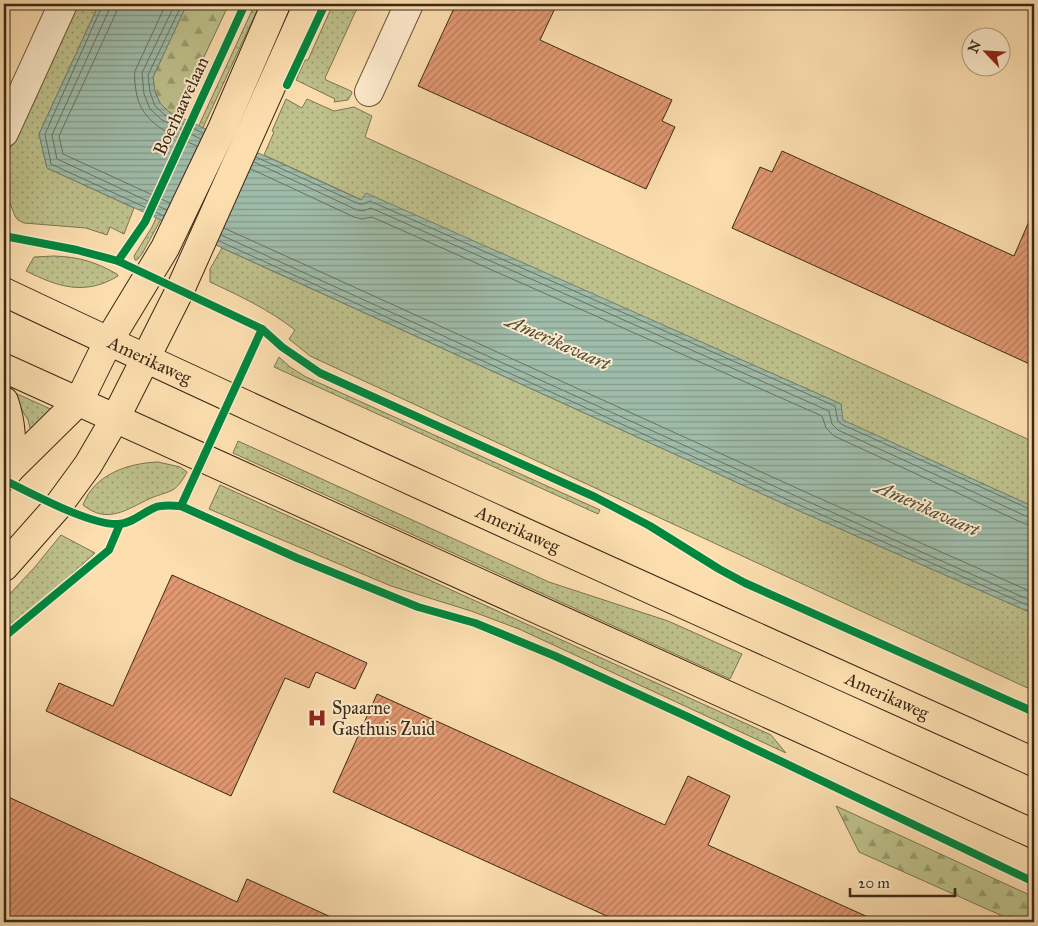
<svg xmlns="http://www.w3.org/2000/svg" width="1038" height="926" viewBox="0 0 1038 926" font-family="'IM FELL Great Primer',serif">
  <defs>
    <pattern id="grass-dots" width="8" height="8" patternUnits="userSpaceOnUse" patternTransform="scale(1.25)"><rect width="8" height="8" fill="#bec18c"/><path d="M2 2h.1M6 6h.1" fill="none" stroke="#9b9d71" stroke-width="1.8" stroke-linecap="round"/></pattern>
    <pattern id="forest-firs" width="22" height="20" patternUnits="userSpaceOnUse" patternTransform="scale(1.25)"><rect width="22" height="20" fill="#bec18c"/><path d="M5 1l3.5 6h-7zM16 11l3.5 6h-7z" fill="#9b9d71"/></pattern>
    <pattern id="water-rules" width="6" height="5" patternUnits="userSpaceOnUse" patternTransform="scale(1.25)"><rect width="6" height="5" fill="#9fbcaa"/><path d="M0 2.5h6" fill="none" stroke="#839989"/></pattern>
    <pattern id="building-hatch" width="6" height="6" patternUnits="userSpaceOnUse" patternTransform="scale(1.25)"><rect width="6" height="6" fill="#e29871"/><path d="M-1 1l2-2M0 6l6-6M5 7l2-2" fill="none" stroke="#b87c5c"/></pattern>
  </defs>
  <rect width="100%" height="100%" fill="#fcdeaf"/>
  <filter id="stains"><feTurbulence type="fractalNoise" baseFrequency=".004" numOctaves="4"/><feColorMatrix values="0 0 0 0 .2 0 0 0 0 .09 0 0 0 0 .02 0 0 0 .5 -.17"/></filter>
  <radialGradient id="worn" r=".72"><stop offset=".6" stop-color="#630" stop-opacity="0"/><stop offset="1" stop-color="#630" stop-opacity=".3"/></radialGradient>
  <!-- grass -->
  <g fill="url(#grass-dots)" stroke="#7c7552">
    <path d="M 77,4 L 99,4 L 39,134 L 47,168 L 134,208 L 124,234 L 110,227 L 107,235 L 86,228 L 24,223 L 18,220 L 15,216 L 4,189 L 4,159 L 13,143 Z"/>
    <path d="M 255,4 L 260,4 L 160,221 L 142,254 L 137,260 L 135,260 L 134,256 L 152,227 Z"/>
    <path d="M 333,4 L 359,4 L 325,78 L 326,80 L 351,91 L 352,93 L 348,100 L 334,102 L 335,99 L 296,80 L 305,60 L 308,60 Z"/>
    <path d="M 286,99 L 302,108 L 307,99 L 334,111 L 354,107 L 372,116 L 365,137 L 1034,442 L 1034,507 L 842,420 L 841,404 L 366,194 L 362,200 L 264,155 L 274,132 L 272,131 Z"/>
    <path d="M 222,248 L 804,513 L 1034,614 L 1034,691 L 310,356 L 289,339 L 295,330 C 268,309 240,296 210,282 L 210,269 Z"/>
    <path d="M 54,256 C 80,257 95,262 117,274 L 118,276 C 85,296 58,287 26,271 L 34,257 Z"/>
    <path d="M 279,357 L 290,367 L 306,377 L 600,510 L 598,514 L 274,367 Z"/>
    <path d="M 15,393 L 55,411 L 32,435 L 28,420 L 13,395 Z"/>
    <path d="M 238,441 L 549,582 L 668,621 L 742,654 L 730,679 L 233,453 Z"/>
    <path d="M 158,462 L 180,467 L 187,472 C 175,494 171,490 151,498 C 127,509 108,525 83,505 C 94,474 129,463 158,462 Z"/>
    <path d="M 220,485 L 771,735 L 786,753 L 519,629 L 471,611 L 391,586 L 209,509 Z"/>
    <path d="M 61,535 L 95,553 L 18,623 L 4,632 L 4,600 L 34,568 Z"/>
  </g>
  <!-- forest -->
  <g fill="url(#forest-firs)" stroke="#7c7552">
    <path d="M 187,4 L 229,4 L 176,116 L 169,112 L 160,103 L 155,92 L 153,77 Z"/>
    <path d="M 836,806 L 1034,897 L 1034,922 L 1016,922 L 859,852 Z"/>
  </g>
  <!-- water -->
  <path fill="url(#water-rules)" stroke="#77816f" d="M 99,4 L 187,4 L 153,77 L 155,92 L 160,103 L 169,112 L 361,200 L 366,193 L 841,404 L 843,420 L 1034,507 L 1034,614 L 804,513 L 47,168 L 39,134 Z"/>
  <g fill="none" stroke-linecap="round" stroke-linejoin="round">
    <!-- shore -->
    <g stroke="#6c7260" stroke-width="1">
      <path d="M 103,4 L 45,134 L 51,164 L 164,216"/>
      <path d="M 110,4 L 109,10 L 52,135 L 57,159 L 167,210"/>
      <path d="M 117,4 L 116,13 L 59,136 L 63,154 L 170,203"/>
      <path d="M 166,4 L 135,71 C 134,78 135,84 136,91 C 141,124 170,134 197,146"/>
      <path d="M 175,4 L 142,73 L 144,94 L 150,109 L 162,120 L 201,139"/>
      <path d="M 182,4 L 148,75 L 150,92 L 155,106 L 166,116 L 203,133"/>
      <path d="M 256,157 L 359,204 L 363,204 L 370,201 L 835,406 L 838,421 L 841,424 L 1034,511"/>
      <path d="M 254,162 L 357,210 L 363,211 L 371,208 L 829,411 L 832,424 L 838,430 L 1028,517 L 1034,518"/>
      <path d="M 251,169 L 354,217 L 362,219 L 372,217 L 822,416 L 826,428 L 834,436 L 1025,524 L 1034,525"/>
      <path d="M 224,228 L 812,495 L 1034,593"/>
      <path d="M 221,235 L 809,502 L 1034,602"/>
      <path d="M 219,241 L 806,508 L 1034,608"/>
    </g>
  </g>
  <!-- building -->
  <g fill="url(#building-hatch)" stroke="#3a2917">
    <path d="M 456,4 L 557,4 L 540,40 L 672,100 L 662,121 L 675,127 L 646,189 L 418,86 Z"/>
    <path d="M 782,151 L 1014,256 L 1034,210 L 1034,366 L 732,228 L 760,167 L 772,172 Z"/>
    <path d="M 172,575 L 367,663 L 355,689 L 316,672 L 309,688 L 285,678 L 231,796 L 46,711 L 59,683 L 113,706 Z"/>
    <path d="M 377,694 L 665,825 L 688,776 L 730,796 L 708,845 L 879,922 L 620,922 L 333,792 Z"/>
    <path d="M 4,795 L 237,902 L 247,879 L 342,922 L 4,922 Z"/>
  </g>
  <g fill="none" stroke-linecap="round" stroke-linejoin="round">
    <!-- minor casing -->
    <g stroke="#6a563d" stroke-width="30">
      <g id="minor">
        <path d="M 369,92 L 409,4"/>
        <path d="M 4,133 L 63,4"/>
      </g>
    </g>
    <!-- major casing -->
    <g stroke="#3a2917" stroke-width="30">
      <g id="major">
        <path id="s1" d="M 4,292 C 345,453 690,607 1034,762"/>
        <path d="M 4,368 L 1034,834"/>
        <path d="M 4,401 C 12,424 12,444 10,469"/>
        <path d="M 4,477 L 10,469 L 79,401 L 108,342 L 165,248 L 222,129 L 276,4"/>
        <path d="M 4,567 L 58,506 L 88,465 L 116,417 L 180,290 L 308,4"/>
      </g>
    </g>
    <!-- minor -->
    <use href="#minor" stroke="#fdeacb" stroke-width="28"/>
    <!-- major -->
    <use href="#major" stroke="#fcdeaf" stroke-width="28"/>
    <!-- cycleway casing -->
    <g stroke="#fdeacb" stroke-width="11">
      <g id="cycleway">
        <path d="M 287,85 L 325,4"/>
        <path d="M 4,236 L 77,250 L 118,261 L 262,329 L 282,347 L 320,373 L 595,497 L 650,526 L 719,569 L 745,583 L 1034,712"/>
        <path d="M 118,261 L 145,222 L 245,4"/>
        <path d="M 4,480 C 31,493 91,526 119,524 C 133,523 142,513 154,508 C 162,504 172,506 181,506 L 297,558 L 418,607 L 475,623 L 555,656 L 688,717 L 1034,882"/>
        <path d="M 181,506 L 262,329"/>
        <path d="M 4,637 L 109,550 L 120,524"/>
      </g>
    </g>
    <!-- cycleway -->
    <use href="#cycleway" stroke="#00873e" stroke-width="8"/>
  </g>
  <!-- icons -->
  <defs>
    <g id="hospital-bare" transform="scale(1.5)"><path d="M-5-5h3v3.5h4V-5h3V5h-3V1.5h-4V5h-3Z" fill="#8f2418" stroke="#fdeacb" stroke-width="2.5" paint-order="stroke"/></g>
  </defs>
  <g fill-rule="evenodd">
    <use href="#hospital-bare" x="317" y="718"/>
  </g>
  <g text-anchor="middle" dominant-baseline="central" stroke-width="4" stroke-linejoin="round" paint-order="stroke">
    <!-- street labels -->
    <g font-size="18" fill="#3a2917" stroke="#fdeacb">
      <text transform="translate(181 106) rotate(-65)">Boerhaavelaan</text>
      <text stroke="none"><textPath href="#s1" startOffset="161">Amerikaweg</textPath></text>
      <text stroke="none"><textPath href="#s1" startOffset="566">Amerikaweg</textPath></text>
      <text stroke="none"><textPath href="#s1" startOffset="971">Amerikaweg</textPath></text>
    </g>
    <!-- poi labels -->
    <g font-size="18" fill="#3a2917" stroke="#fdeacb" text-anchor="start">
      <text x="332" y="708">Spaarne<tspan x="332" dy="21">Gasthuis Zuid</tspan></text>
    </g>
    <!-- water labels -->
    <g font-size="19" font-style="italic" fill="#534e3c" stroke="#fdeacb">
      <text transform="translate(558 342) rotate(24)">Amerikavaart</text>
      <text transform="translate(927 508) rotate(24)">Amerikavaart</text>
    </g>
  </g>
  <!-- margin -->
  <rect width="1038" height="926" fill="none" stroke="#fcdeaf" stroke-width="20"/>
  <rect x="5" y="5" width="1028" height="916" fill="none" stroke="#3a2917" stroke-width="2.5"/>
  <rect x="10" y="10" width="1018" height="906" fill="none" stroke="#3a2917"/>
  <!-- north arrow -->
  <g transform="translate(986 52) rotate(295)"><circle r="24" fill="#fdeacb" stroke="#af9d83"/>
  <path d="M0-4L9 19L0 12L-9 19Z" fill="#8f2418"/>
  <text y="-8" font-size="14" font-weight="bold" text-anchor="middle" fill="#3a2917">N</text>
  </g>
  <!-- scale -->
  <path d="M850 888v8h105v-8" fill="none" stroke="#3a2917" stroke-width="2.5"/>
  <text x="858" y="888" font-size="15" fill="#3a2917" stroke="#fdeacb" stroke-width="4" paint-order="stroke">20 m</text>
  <rect width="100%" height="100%" filter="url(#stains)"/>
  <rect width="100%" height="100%" fill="url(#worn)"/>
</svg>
